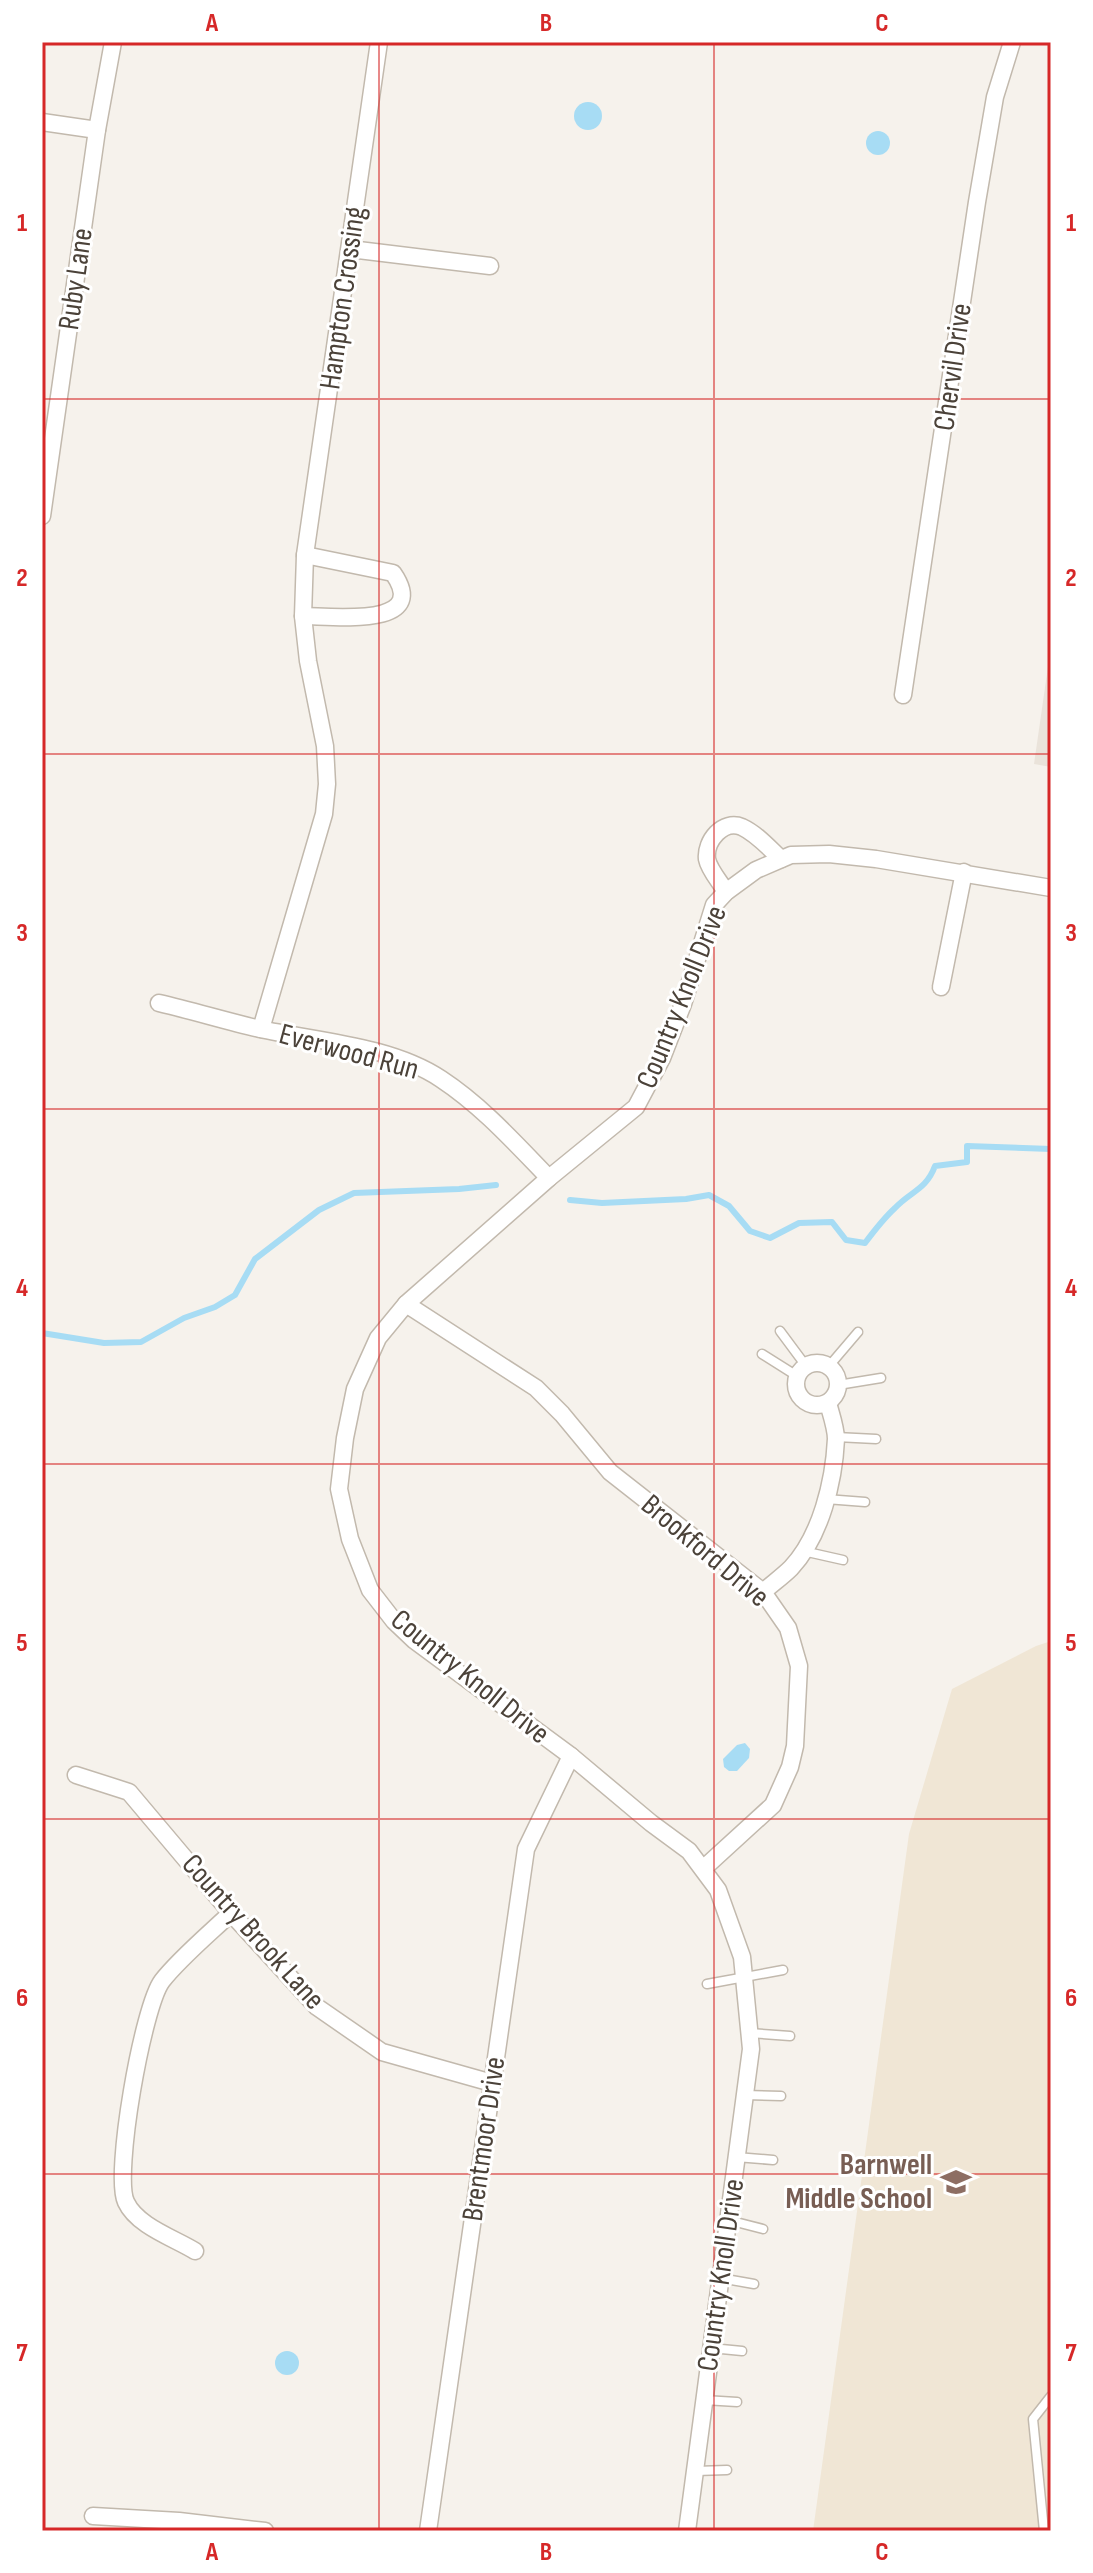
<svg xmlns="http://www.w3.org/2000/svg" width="1093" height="2573" viewBox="0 0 1093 2573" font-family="'Sofia Sans Condensed',sans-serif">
  <rect width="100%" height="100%" fill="#f6f2ec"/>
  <!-- residential -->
  <path fill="#eae3da" d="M 1051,646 L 1051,767 L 1034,764 Z"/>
  <!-- education -->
  <path fill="#f0e6d5" d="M 1051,1641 L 1051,2531 L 813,2531 L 909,1834 L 952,1689 L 1036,1646 Z"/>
  <!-- water -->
  <g fill="#a7dcf4">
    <circle cx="588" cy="116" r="14"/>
    <circle cx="878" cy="143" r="12"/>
    <path d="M 745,1743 L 750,1749 L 749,1758 L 737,1771 L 729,1771 L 724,1767 L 723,1759 L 737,1745 Z"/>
    <circle cx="287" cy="2363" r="12"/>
  </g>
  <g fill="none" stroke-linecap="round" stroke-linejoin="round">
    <!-- stream -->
    <g stroke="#a7dcf4" stroke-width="6">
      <path d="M 570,1200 L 602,1203 L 686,1199 L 709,1195 L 729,1206 L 750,1231 L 770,1238 L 799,1223 L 832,1222 L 846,1240 L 865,1243 C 874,1231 884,1218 895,1208 C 911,1191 926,1190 935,1166 L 967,1162 L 967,1146 L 1051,1149"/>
      <path d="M 42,1333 L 104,1343 L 141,1342 L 184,1318 L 215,1307 L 235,1295 L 255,1259 L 319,1210 L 354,1193 L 459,1189 L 496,1185"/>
    </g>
    <!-- lane casing -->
    <g stroke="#c2b9ad" stroke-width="11">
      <g id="lane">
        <path d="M 780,1331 L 806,1366"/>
        <path d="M 762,1354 L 797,1376"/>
        <path d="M 829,1366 L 858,1332"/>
        <path d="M 838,1385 L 881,1378"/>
        <path d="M 836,1437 L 876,1439"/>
        <path d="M 826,1499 L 865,1502"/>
        <path d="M 803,1551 L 843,1560"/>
        <path d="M 707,1984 L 783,1970"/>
        <path d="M 749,2033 L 790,2036"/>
        <path d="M 744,2095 L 781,2096"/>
        <path d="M 736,2157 L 773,2160"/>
        <path d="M 728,2220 L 763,2229"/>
        <path d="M 720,2278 L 754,2284"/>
        <path d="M 711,2348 L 742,2351"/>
        <path d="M 704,2400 L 737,2402"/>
        <path d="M 696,2471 L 727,2470"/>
        <path d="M 1044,2531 L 1033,2419 L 1051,2396"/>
      </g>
    </g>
    <!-- street casing -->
    <g stroke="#c2b9ad" stroke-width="19">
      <g id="street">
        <path d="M 42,122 L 97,130"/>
        <path d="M 350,249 L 490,266"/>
        <path d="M 42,516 L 97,130 L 113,42"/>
        <path d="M 303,616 C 331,616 432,629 393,573 L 305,555"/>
        <path d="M 903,695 L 977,202 L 995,97 L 1012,42"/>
        <path d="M 726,892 C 721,883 709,870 707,859 C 705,841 723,819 742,827 C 757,834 769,848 781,859"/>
        <path d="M 941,987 L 964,872"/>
        <path d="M 159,1003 C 193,1011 226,1021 260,1029 C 317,1041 392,1046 441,1079 C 482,1106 515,1143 549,1178"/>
        <path d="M 261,1029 L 324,814 L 327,784 L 325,746 L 308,661 L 303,616 L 305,555 L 379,42"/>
        <path d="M 406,1304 L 536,1388 L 562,1414 L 610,1472 L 763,1592 L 788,1628 L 799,1666 L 795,1746 L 790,1767 L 773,1805 L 704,1868"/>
        <circle cx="817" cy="1384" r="21"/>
        <path d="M 763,1592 C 772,1584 783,1576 791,1568 C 821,1536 834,1481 836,1439 C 836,1428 831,1414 828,1403"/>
        <path d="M 76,1775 L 129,1792 L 231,1913 L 317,2007 L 382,2052 L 492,2083"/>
        <path d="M 195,2251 C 174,2238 137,2226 126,2202 C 113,2175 143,2006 162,1981 C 179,1959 210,1933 231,1913"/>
        <path d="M 93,2516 L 179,2521 L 265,2531"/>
        <path d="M 428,2531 L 526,1849 L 571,1756"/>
        <path d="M 687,2531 L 751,2049 L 742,1957 L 718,1890 L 689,1851 L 651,1823 L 571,1756 L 414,1640 L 394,1621 L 370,1590 L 350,1539 L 339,1489 L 345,1438 L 355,1389 L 378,1338 L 406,1304 L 549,1178 L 636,1107 L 662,1058 L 683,1004 L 714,905 L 726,892 L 756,870 L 791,855 L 829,854 L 876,859 L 1051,888"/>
      </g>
    </g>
    <!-- lane -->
    <use href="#lane" stroke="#fff" stroke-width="8"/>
    <!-- street -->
    <use href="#street" stroke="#fff" stroke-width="16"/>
  </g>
  <!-- grid -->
  <path fill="none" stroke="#d62828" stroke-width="2" stroke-opacity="0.55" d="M 379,42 L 379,2531M 714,42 L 714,2531M 42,399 L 1051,399M 42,754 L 1051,754M 42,1109 L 1051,1109M 42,1464 L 1051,1464M 42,1819 L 1051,1819M 42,2174 L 1051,2174"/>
  <!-- icons -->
  <defs>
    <g id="school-bare" transform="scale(2.4)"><path d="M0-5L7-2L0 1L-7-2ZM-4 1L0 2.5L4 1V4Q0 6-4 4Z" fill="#8d6e63" stroke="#fff" stroke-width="2.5" paint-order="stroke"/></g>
  </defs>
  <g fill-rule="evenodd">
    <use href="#school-bare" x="956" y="2182"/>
  </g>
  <g text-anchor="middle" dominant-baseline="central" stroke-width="6" stroke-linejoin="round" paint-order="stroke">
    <!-- street labels -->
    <g font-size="30" fill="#4b4239" stroke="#fff">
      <text transform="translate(76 279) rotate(-82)">Ruby Lane</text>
      <text transform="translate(343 298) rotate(-82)">Hampton Crossing</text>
      <text transform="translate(953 367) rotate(-82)">Chervil Drive</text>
      <text transform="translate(682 997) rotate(-68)">Country Knoll Drive</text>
      <text transform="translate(349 1052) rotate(15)">Everwood Run</text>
      <text transform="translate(705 1551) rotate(40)">Brookford Drive</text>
      <text transform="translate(470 1677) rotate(39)">Country Knoll Drive</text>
      <text transform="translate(253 1932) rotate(48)">Country Brook Lane</text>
      <text transform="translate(484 2139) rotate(-82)">Brentmoor Drive</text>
      <text transform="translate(721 2275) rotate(-82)">Country Knoll Drive</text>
    </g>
    <!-- education labels -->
    <g font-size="30" font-weight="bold" fill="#785e54" stroke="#fff" text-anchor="end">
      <text x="932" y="2165">Barnwell<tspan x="932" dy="34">Middle School</tspan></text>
    </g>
  </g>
  <!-- border -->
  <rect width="1093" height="2573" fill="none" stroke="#ffffff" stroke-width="88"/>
  <rect x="44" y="44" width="1005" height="2485" fill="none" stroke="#d62828" stroke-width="3"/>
  <g font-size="26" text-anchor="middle" font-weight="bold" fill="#d62828">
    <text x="212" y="31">A</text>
    <text x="546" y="31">B</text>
    <text x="882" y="31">C</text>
    <text x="22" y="231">1</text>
    <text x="1071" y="231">1</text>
    <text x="22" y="586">2</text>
    <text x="1071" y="586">2</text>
    <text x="22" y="941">3</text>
    <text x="1071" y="941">3</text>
    <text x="22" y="1296">4</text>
    <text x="1071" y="1296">4</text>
    <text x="22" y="1651">5</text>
    <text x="1071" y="1651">5</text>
    <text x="22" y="2006">6</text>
    <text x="1071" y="2006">6</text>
    <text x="22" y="2361">7</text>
    <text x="1071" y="2361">7</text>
    <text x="212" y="2560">A</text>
    <text x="546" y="2560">B</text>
    <text x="882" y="2560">C</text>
  </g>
</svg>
